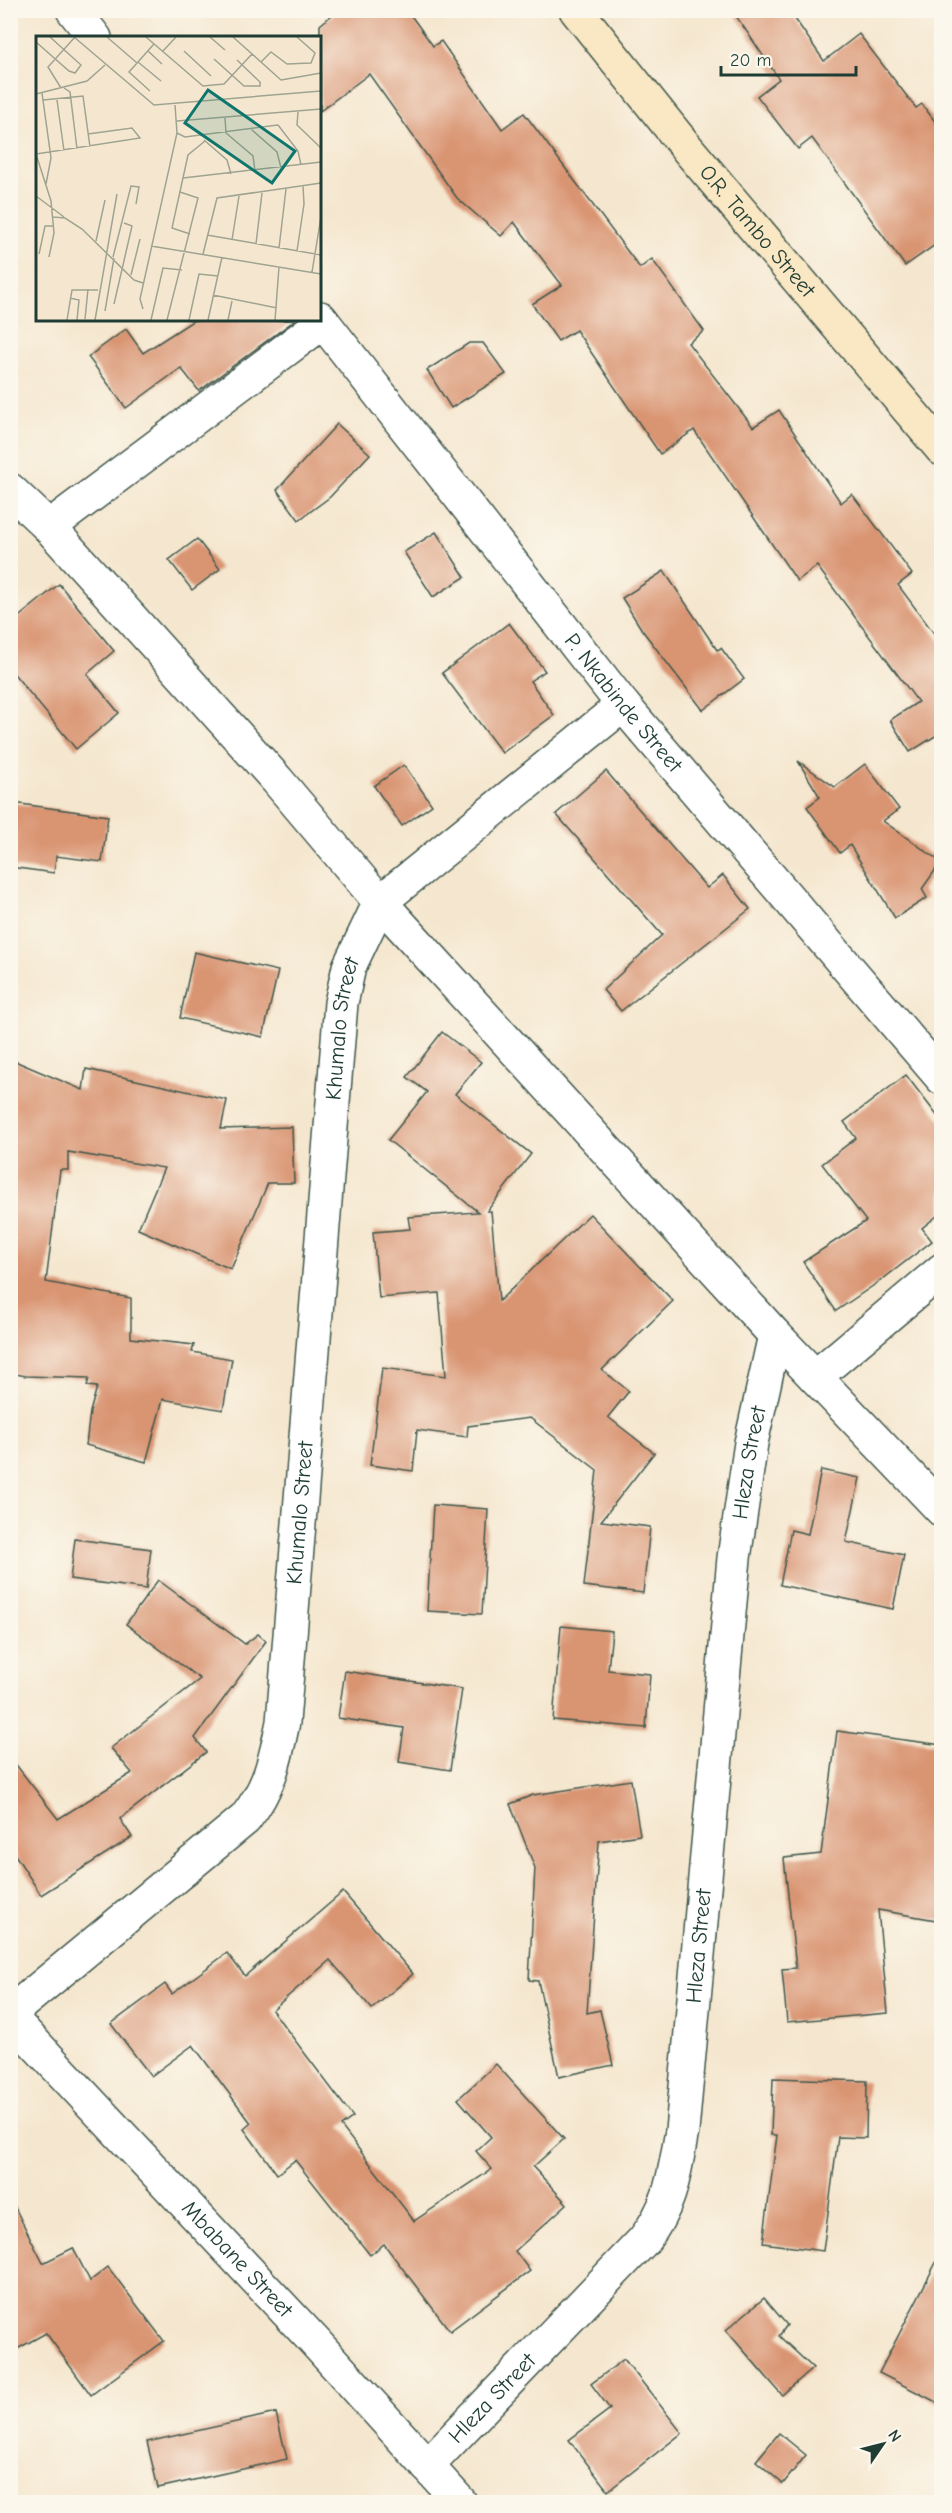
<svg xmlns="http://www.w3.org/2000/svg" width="952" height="2513" viewBox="0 0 952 2513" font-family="'Comic Neue',sans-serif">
  <rect width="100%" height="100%" fill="#fbf7ec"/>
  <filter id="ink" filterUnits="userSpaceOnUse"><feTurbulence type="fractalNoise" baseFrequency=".0167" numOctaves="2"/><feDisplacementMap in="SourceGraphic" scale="12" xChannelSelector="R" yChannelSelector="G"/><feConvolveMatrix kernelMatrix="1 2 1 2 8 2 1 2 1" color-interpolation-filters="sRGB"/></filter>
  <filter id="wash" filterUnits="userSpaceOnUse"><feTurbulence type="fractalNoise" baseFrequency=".008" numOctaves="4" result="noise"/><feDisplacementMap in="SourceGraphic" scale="24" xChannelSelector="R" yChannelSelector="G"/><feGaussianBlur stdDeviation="1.35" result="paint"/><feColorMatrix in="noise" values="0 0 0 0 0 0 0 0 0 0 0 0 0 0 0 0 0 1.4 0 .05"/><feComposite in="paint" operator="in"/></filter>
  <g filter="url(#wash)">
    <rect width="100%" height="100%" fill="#f5e7cf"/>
    <g id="blocks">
      <!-- building -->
      <g fill="#d99472">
        <path d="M 338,10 L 407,10 L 433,46 L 441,41 L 502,129 L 524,113 L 640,268 L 652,259 L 704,331 L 688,343 L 753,427 L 779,410 L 841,503 L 852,494 L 912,574 L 898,585 L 942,644 L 942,735 L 940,733 L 910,752 L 890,720 L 918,702 L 817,566 L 797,581 L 694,430 L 660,454 L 576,330 L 558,341 L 532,304 L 562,285 L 514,222 L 501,236 L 457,198 L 369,74 L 320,111 L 320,25 Z"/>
        <path d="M 732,10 L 789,10 L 824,61 L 859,34 L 916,108 L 922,104 L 942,131 L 942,240 L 905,266 L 812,138 L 798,149 L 757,96 L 779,79 Z"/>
        <path d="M 194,320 L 295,320 L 199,391 L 181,368 L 126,408 L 88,357 L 126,329 L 143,353 Z"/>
        <path d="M 469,343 L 483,343 L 506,374 L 451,408 L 427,370 Z"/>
        <path d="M 337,424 L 370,454 L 330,497 L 299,520 L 277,490 Z"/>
        <path d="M 436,532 L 465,577 L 433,597 L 404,552 Z"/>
        <path d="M 197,539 L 220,569 L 192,590 L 169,560 Z"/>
        <path d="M 664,571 L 717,650 L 721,648 L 744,679 L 703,710 L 642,630 L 622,598 Z"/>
        <path d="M 59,584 L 114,651 L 87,674 L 119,713 L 76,749 L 10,669 L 10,624 Z"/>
        <path d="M 509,623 L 545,671 L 530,681 L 554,715 L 502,753 L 442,673 Z"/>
        <path d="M 798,761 L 835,787 L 865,764 L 899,809 L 883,821 L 941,862 L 922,889 L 927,898 L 895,918 L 850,845 L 840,853 L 807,807 L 820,797 Z"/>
        <path d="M 404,765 L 432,805 L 402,826 L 374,786 Z"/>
        <path d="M 606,771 L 707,888 L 723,875 L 750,909 L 621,1011 L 603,990 L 662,935 L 556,814 Z"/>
        <path d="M 13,803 L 108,816 L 102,862 L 56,856 L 54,873 L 10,867 L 10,824 Z"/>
        <path d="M 194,952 L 278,971 L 263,1037 L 180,1018 Z"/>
        <path d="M 442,1032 L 481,1062 L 455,1094 L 531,1154 L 487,1211 L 491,1211 L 499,1301 L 590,1214 L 673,1301 L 602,1370 L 629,1391 L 608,1417 L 654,1453 L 601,1521 L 650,1527 L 643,1593 L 584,1586 L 597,1470 L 530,1418 L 468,1426 L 467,1437 L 417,1430 L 413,1471 L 370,1465 L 382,1368 L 446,1376 L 439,1293 L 379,1298 L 373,1232 L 410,1229 L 408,1217 L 478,1212 L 388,1140 L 427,1092 L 407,1077 Z"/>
        <path d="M 10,1059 L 83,1090 L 86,1069 L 227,1100 L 221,1129 L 292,1127 L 294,1183 L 268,1183 L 231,1269 L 138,1229 L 164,1168 L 68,1152 L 68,1170 L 60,1170 L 46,1282 L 131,1298 L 131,1338 L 194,1345 L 192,1352 L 232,1359 L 223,1410 L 163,1399 L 146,1462 L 86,1445 L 90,1412 L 97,1387 L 87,1386 L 89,1378 L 26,1376 L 10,1373 Z"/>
        <path d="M 906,1075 L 942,1122 L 942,1212 L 922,1228 L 932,1241 L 883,1279 L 836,1311 L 803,1262 L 866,1221 L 822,1164 L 856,1138 L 844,1122 Z"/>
        <path d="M 821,1470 L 860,1478 L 846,1542 L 904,1555 L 893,1609 L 780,1585 L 791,1530 L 808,1534 Z"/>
        <path d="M 433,1505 L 488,1509 L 482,1614 L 427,1611 Z"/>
        <path d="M 75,1539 L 151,1549 L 146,1589 L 70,1579 Z"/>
        <path d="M 158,1580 L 245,1644 L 258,1634 L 266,1641 L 195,1738 L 206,1752 L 120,1819 L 132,1837 L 41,1895 L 10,1847 L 10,1757 L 58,1819 L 132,1773 L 111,1748 L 200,1679 L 126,1624 Z"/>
        <path d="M 561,1626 L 612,1631 L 608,1670 L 650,1674 L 646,1728 L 553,1720 Z"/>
        <path d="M 345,1671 L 462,1689 L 450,1770 L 399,1762 L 404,1728 L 338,1718 Z"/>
        <path d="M 837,1731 L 942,1745 L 942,1921 L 878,1910 L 888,2013 L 787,2022 L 782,1969 L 796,1968 L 784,1858 L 821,1854 Z"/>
        <path d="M 631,1780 L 640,1835 L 599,1841 L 587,2013 L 600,2010 L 613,2065 L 559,2077 L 538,1981 L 529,1980 L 535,1868 L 510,1804 L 533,1795 Z"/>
        <path d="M 343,1892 L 413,1974 L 372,2009 L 330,1960 L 272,2010 L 353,2117 L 341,2126 L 414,2221 L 492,2169 L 476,2151 L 491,2137 L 458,2099 L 496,2064 L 564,2139 L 533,2167 L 567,2204 L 515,2251 L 530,2271 L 450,2331 L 384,2244 L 370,2255 L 295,2160 L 277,2174 L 244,2129 L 251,2123 L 193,2045 L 151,2076 L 111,2024 L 165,1984 L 172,1994 L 227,1953 L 245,1976 Z"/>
        <path d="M 773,2078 L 867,2081 L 866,2138 L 838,2137 L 823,2251 L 763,2243 L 777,2135 L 771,2135 Z"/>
        <path d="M 10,2198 L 43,2263 L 73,2248 L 90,2281 L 108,2267 L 164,2341 L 91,2395 L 46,2333 L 10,2353 Z"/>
        <path d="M 942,2251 L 942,2405 L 879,2373 Z"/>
        <path d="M 764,2298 L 787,2325 L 779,2336 L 813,2368 L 782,2395 L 726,2330 Z"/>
        <path d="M 624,2359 L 682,2433 L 608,2491 L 569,2440 L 610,2409 L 591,2384 Z"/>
        <path d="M 276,2413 L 287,2459 L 158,2488 L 147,2442 Z"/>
        <path d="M 779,2433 L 806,2455 L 783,2484 L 756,2461 Z"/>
      </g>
    </g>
  </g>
  <g filter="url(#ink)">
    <use href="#blocks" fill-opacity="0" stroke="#3f564b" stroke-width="1.5"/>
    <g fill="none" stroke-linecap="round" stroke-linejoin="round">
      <!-- street casing -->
      <g stroke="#3f564b" stroke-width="36">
        <g id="street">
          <path d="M 73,10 L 95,38"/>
          <path id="s1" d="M 320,318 L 623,705 L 942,1078"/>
          <path d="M 10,490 L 49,527 L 277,780 L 380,902 L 775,1335 L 942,1510"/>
          <path d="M 49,527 L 323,322"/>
          <path d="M 815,1377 L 942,1270"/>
          <path id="s2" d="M 10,2013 L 245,1819 C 270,1787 275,1761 283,1722 L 341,1003 L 349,967 L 380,902 L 623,705"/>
          <path id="s3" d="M 10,2017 L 316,2343 L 460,2502"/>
          <path id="s4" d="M 427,2466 L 644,2240 C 672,2204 674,2174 682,2131 L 734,1558 L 751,1443 L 775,1335"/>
        </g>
      </g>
      <!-- secondary casing -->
      <g stroke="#3f564b" stroke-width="36">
        <g id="secondary">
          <path id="s5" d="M 576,10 L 686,147 L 942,449"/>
        </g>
      </g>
      <!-- street -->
      <use href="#street" stroke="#fff" stroke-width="33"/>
      <!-- secondary -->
      <use href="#secondary" stroke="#fae7c3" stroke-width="33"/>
    </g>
  </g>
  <g text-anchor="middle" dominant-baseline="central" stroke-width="4.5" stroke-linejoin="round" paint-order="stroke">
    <!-- street labels -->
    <g font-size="22" fill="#1f3d34" stroke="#fbf7ec">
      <text stroke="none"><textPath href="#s5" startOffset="286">O.R. Tambo Street</textPath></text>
      <text stroke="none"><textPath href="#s1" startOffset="490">P. Nkabinde Street</textPath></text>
      <text stroke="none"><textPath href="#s2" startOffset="1106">Khumalo Street</textPath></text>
      <text stroke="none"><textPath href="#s4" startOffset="1102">Hleza Street</textPath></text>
      <text stroke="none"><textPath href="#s2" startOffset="620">Khumalo Street</textPath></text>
      <text stroke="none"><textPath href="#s4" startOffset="616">Hleza Street</textPath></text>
      <text stroke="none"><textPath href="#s3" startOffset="332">Mbabane Street</textPath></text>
      <text stroke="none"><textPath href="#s4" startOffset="94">Hleza Street</textPath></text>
    </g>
  </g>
  <!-- overview -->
  <g transform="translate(36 36)">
    <rect width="285" height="285" fill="#f5e7cf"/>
    <path fill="none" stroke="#9fa391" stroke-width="1.5" d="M 38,1 L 118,69 L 285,55M 71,1 L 101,27M 110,1 L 167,50 L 188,48 L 216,18M 174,1 L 189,14M 197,1 L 245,44M 0,6 L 33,35 L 39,37 L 45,29 L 14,1M 112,15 L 126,28M 127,15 L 140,1M 148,15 L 175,40M 178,23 L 208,50 L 224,50 L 224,46 L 201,24M 102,26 L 125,45M 225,26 L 235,16 L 251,28 L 275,27 L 279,17 L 261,1M 245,44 L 285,37M 25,52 L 12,31 L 39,1M 28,52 L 34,56 L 41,113M 114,55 L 93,36 L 118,8M 6,57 L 15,122 L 10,148M 0,58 L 51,45 L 69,29M 7,64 L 47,60 L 54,111M 21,64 L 28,115M 262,76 L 261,89 L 285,112M 189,82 L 190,97 L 217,120 L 219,135M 141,85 L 285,73M 242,89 L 262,115 L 265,129M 215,93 L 241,116 L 245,132M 141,97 L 149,101 L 242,89M 168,104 L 191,124 L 195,138M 0,118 L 104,102 L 96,92 L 52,98M 0,118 L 15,165 L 18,197 L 13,221M 147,142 L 285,126M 0,160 L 28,181M 17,181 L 29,182 L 46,193 L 98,244 L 107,247M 154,198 L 136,192 L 152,119 L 169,105M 171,199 L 285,219M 196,204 L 203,160M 60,205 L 69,164M 220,208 L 226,157M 115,210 L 285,238M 243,212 L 250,153M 261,215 L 268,168 L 267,150M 3,218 L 9,190 L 18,190M 167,218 L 181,162 L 285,147M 77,221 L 95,150 L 103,151 L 100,168M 276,236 L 285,181M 95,239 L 104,203M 177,259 L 241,272M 34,262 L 43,264 L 41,284M 78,268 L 96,190 L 88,187M 107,273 L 104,263 L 141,97 L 139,69M 69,275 L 78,222M 49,283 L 52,253M 31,284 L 36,254 L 62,254M 59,284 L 81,158M 115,284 L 127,232 L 146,234M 131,284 L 162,162 L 144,156M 153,284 L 163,238 L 182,240M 172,284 L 186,221M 192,284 L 196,265M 239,284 L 243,231"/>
    <path fill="#0f766e" fill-opacity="0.15" stroke="#0f766e" stroke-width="3" d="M 172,54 L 259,115 L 236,147 L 149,87 Z"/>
    <rect width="285" height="285" fill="none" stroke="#1f3d34" stroke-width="3"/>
  </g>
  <!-- margin -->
  <rect width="952" height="2513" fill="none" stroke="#fbf7ec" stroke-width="36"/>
  <!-- north arrow -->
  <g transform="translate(883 2444) rotate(55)" stroke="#fbf7ec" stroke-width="4.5" paint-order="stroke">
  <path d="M0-4.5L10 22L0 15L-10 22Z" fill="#1f3d34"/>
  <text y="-9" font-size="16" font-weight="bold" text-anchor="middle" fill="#1f3d34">N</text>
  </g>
  <!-- scale -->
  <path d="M721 66v9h135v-9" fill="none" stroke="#1f3d34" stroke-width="3"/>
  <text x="730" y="66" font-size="18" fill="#1f3d34" stroke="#fbf7ec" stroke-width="4.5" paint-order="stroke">20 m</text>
</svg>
